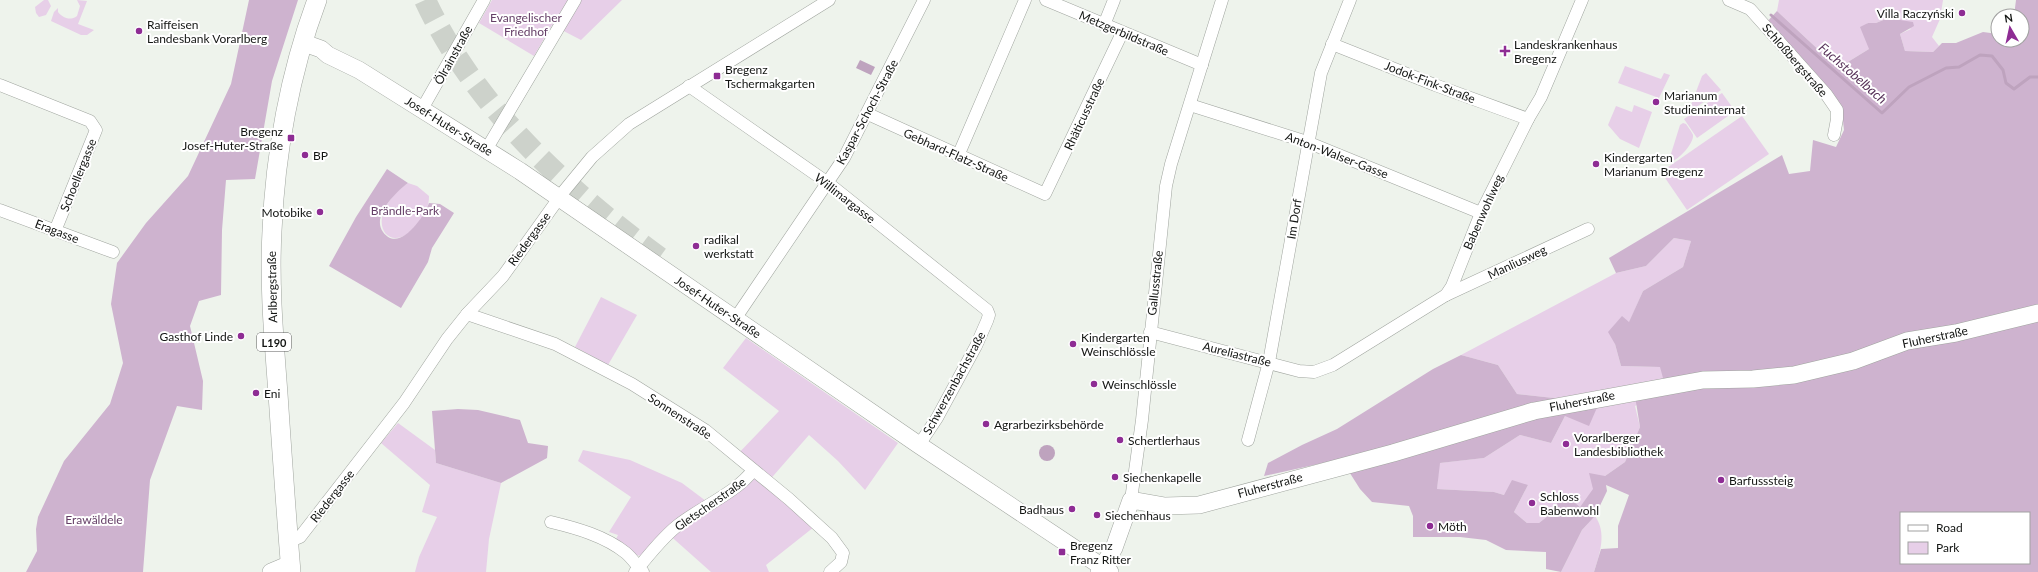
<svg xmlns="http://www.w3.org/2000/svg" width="2038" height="572" viewBox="0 0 2038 572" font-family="Lato,sans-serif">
  <rect width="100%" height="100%" fill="#eef3ec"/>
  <!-- green -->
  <g fill="#e7cfe8">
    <path d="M 44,0 L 48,0 L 51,6 L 46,15 L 39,17 L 36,13 L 35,7 Z"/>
    <path d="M 77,0 L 87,1 L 78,24 L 94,30 L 87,35 L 81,35 L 51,21 L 54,12 L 58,8 L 58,12 C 63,18 70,21 77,16 L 80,6 Z"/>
    <path d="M 492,0 L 622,0 L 581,40 L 552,25 L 534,56 L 479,23 Z"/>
    <path d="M 1779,0 L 1943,0 L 1940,19 L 1932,37 L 1939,46 L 1933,52 L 1905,51 L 1900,34 L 1911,29 L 1893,16 L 1876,23 L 1867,23 L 1869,49 L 1838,68 L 1777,11 Z"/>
    <path d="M 1625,66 L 1661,79 L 1664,73 L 1670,75 L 1659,98 L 1618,83 Z"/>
    <path d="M 1706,73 L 1721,90 L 1695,108 L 1691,105 L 1702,76 Z"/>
    <path d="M 1722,93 L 1735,111 L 1697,138 L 1684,119 Z"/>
    <path d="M 1634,105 L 1652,112 L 1639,148 L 1620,139 L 1608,125 L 1616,106 L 1632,112 Z"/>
    <path d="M 1742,116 L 1769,154 L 1687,210 L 1661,172 Z"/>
    <path d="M 1683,123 L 1686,124 C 1688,127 1692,132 1693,135 C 1694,143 1680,158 1673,161 L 1670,157 L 1680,125 Z"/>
    <path d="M 408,183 L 417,186 L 429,196 C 429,207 425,215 418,224 C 388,261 359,217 408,183 Z"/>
    <path d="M 1674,238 L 1691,241 L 1683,267 L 1643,291 L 1629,323 L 1615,344 L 1621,366 L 1661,367 L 1666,389 L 1635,406 L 1640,427 L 1625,462 L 1605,476 L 1580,507 L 1568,497 L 1563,495 L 1549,515 L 1539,523 L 1527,523 L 1514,512 L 1528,485 L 1504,495 L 1494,492 L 1437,489 L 1439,463 L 1484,458 L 1520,435 L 1551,443 L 1565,416 L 1599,403 L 1517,394 L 1498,365 L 1461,355 L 1616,273 L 1646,266 Z"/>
    <path d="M 601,297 L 637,315 L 608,365 L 575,347 Z"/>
    <path d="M 746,338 L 898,443 L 865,490 L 838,461 L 809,435 L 767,483 L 814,527 L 766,565 L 769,572 L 711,572 L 666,532 C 641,559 646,564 615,541 L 618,535 L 609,532 L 631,497 L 578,461 L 583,450 L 630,460 L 682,483 L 706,501 L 741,479 L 745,470 L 734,458 L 779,411 L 723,368 Z"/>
    <path d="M 398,423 L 435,450 L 436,463 L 501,483 L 489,539 L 486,572 L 415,572 L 419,557 L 437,517 L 422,512 L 430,485 L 381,443 Z"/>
    <path d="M 1595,516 C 1607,533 1600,553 1594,572 L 1561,572 L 1582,530 Z"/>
  </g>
  <!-- forest -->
  <g fill="#ceb3cf" fill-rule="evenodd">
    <path d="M 249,0 L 298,0 L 272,81 L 255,179 L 226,180 L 222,230 L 221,295 L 199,301 L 190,326 L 203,381 L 202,410 L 177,406 L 150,480 L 143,572 L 26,572 L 37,551 L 36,529 L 38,517 L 64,461 L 110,404 L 123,363 L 111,304 L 117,263 L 146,223 L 188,176 L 231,84 Z"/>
    <path d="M 2016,0 L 2038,0 L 2038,572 L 1594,572 L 1601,549 L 1618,548 L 1618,526 L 1629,495 L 1606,485 L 1607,491 L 1595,516 L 1582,530 L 1561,572 L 1546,569 L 1546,552 L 1506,550 L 1486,540 L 1460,537 L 1413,537 L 1413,516 L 1409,506 L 1372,502 L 1360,489 L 1341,459 L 1264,476 L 1268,463 L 1302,445 L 1337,429 L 1433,369 L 1461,355 L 1498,365 L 1517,394 L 1599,403 L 1589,426 L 1565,416 L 1551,443 L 1520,435 L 1484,458 L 1440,463 L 1437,489 L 1494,492 L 1504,495 L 1512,480 L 1528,485 L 1514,512 L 1527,523 L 1539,523 L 1549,515 L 1563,495 L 1568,497 L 1580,507 L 1593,489 L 1589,473 L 1605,476 L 1625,462 L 1640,427 L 1635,396 L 1666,389 L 1660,367 L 1621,366 L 1615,344 L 1608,332 L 1622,316 L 1629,322 L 1643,291 L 1683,267 L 1691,241 L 1674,238 L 1646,266 L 1616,273 L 1609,258 L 1782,155 L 1789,174 L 1810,171 L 1813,140 L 1836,147 L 1844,130 L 1842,112 L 1766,23 L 1777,11 L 1838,68 L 1869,49 L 1860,27 L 1868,23 L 1876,23 L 1893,16 L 1900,20 L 1913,22 L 1914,26 L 1900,34 L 1905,51 L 1933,52 L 1942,43 L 1956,43 L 1983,32 L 1998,34 L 1998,40 L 2022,40 L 2022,16 L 2014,16 ZM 1901,513 L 2029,513 L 2029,563 L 1901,563 Z"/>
    <path d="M 387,169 L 408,183 C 397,191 371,216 383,232 C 399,254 424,217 429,203 L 440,204 L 454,213 L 432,248 L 428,262 L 401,308 L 329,266 L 356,217 Z"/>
    <path d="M 458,409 L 478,410 L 520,420 L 528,443 L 548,446 L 547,458 L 501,483 L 436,463 L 432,411 Z"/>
  </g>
  <!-- water -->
  <g fill="#bea3be">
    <path d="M 860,60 L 875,67 L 871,75 L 856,68 Z"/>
    <circle cx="1047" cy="453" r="8"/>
  </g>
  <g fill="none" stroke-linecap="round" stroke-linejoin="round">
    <!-- stream -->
    <path stroke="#bea3be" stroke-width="3" d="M 1771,15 L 1882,113 L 1909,87 L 1946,68 L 1959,67 L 1980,55 L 1992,56 L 2003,70 L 2006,83 L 2014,89 L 2030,77 L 2038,77"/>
    <!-- highway-tunnel -->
    <path stroke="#cdd2cb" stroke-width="22" stroke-dasharray="22 11" stroke-linecap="butt" d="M 425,0 C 475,108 569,192 664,261"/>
    <!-- street casing -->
    <g stroke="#a0a59f" stroke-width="13">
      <g id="street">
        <path d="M 1046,0 L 1202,65"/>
        <path d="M 1729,0 L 1750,9 L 1826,94 L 1837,110 L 1837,119 L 1834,135"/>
        <path d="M 1104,25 L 1114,0"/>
        <path d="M 1332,44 L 1435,85 L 1528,119"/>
        <path d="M 0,85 L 90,121 L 96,130 L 55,231"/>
        <path d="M 689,86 L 828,183 L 987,310 L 989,315 L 987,321 L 976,346 L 937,418 L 919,445"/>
        <path d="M 1190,105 L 1307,142 L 1481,213"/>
        <path d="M 422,109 L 484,0"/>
        <path d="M 868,114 L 1045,194 L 1122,33"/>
        <path d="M 486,150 L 575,0"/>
        <path d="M 958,156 L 1025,0"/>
        <path d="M 0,210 L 113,252"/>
        <path d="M 1446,295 L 1588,229"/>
        <path d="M 467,314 L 555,344 L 632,384 L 705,430 L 789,499 L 832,538 L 843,553 L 841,562 L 830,572"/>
        <path d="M 735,319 L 844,158 L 924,0"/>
        <path d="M 1150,332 L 1299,371 L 1314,372 L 1333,365 L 1446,295 L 1452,286 L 1481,213 L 1528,119 L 1541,97 L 1582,0"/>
        <path d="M 1248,440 L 1269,362 L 1321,73 L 1350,0"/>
        <path d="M 1131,500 L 1142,420 L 1166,186 L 1171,164 L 1222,0"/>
        <path d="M 551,522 C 576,528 605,536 626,553 C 632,558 637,566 643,572"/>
        <path d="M 288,542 L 300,537 L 404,403 L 447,339 L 467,314 L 503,276 L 564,191 L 592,157 L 629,124 L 829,0"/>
        <path d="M 635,572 C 647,557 661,539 677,526 C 699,508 738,492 753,470"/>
      </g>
    </g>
    <!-- secondary casing -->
    <g stroke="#a0a59f" stroke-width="18">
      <g id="secondary">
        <path d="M 304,43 L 321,49 L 328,55 L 359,70 L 520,171 L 919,445 L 1110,572"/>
        <path d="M 271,572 L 290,564"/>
        <path d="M 1099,572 L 1114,548 L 1131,500 L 1165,506 L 1199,505 L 1393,453 L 1534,411 L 1703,380 L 1753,379 L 1794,375 L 1853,361 L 1907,341 L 1956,333 L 2038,313"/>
      </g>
    </g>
    <!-- primary casing -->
    <g stroke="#a0a59f" stroke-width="20">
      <path id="primary" d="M 291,572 C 286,513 282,453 278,394 C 274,340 269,285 272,231 C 275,154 290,72 317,0"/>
    </g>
    <!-- street -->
    <use href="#street" stroke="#fff" stroke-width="12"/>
    <!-- secondary -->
    <use href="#secondary" stroke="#fff" stroke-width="17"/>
    <!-- primary -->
    <use href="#primary" stroke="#fff" stroke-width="19"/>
  </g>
  <!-- markers -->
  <g fill="#8e2c94" stroke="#fff" stroke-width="1.5">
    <circle cx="1962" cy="13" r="4"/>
    <circle cx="139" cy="31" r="4"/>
    <path d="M1503 45h4v4h4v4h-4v4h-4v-4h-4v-4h4z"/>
    <rect x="713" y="72" width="8" height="8" rx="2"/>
    <circle cx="1656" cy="102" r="4"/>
    <rect x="287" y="134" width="8" height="8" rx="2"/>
    <circle cx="305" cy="155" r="4"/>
    <circle cx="1596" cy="164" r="4"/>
    <circle cx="320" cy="212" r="4"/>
    <circle cx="696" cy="246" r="4"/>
    <circle cx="241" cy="336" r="4"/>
    <circle cx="1073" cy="344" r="4"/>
    <circle cx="1094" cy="384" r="4"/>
    <circle cx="256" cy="393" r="4"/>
    <circle cx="986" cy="424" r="4"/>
    <circle cx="1120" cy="440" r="4"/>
    <circle cx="1566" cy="444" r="4"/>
    <circle cx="1115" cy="477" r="4"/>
    <circle cx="1721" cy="480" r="4"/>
    <circle cx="1532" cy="503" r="4"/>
    <circle cx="1072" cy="509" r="4"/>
    <circle cx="1097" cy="515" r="4"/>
    <circle cx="1430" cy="526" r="4"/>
    <rect x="1058" y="548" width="8" height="8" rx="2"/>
  </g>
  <g text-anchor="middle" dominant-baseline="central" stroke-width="4" stroke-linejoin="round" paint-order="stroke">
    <!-- shield labels -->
    <rect fill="#fff" stroke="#5a5b5a" stroke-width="1" x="257" y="333" width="34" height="18" rx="3"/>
    <g font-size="11" font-weight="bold" fill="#131513">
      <text x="274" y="342">L190</text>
    </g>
    <!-- poi labels -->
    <g font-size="12" fill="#131513" stroke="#fff" text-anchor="start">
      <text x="1954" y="13" text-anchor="end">Villa Raczyński</text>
      <text x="147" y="24">Raiffeisen<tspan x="147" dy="14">Landesbank Vorarlberg</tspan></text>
      <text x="1514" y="44">Landeskrankenhaus<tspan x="1514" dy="14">Bregenz</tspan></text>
      <text x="725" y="69">Bregenz<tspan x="725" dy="14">Tschermakgarten</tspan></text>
      <text x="1664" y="95">Marianum<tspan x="1664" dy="14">Studieninternat</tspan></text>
      <text x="283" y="131" text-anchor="end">Bregenz<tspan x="283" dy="14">Josef-Huter-Straße</tspan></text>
      <text x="313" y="155">BP</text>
      <text x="1604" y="157">Kindergarten<tspan x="1604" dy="14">Marianum Bregenz</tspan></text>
      <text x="312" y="212" text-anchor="end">Motobike</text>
      <text x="704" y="239">radikal<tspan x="704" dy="14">werkstatt</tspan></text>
      <text x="233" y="336" text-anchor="end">Gasthof Linde</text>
      <text x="1081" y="337">Kindergarten<tspan x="1081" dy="14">Weinschlössle</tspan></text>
      <text x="1102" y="384">Weinschlössle</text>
      <text x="264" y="393">Eni</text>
      <text x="994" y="424">Agrarbezirksbehörde</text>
      <text x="1574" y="437">Vorarlberger<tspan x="1574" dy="14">Landesbibliothek</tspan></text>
      <text x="1128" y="440">Schertlerhaus</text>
      <text x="1123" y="477">Siechenkapelle</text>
      <text x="1729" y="480">Barfusssteig</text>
      <text x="1540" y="496">Schloss<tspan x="1540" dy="14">Babenwohl</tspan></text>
      <text x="1064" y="509" text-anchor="end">Badhaus</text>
      <text x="1105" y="515">Siechenhaus</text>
      <text x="1438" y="526">Möth</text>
      <text x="1070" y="545">Bregenz<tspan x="1070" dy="14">Franz Ritter</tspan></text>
    </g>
    <!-- park labels -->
    <g font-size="12" fill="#653f67" stroke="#fff">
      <text x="526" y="17">Evangelischer<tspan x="526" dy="14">Friedhof</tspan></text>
      <text x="405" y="210">Brändle-Park</text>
      <text x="94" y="519">Erawäldele</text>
    </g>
    <!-- street labels -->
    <g font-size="12" fill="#131513" stroke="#fff">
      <text transform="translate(1124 33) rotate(23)">Metzgerbildstraße</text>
      <text transform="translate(453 55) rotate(-61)">Ölrainstraße</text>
      <text transform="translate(1795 60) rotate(49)">Schloßbergstraße</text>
      <text transform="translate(1430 82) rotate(21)">Jodok-Fink-Straße</text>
      <text transform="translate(867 112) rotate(-62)">Kaspar-Schoch-Straße</text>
      <text transform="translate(1084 114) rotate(-65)">Rhäticusstraße</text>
      <text transform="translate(449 126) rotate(32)">Josef-Huter-Straße</text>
      <text transform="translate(956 155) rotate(24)">Gebhard-Flatz-Straße</text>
      <text transform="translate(1337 155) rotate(21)">Anton-Walser-Gasse</text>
      <text transform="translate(78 175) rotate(-68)">Schoellergasse</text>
      <text transform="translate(845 198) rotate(38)">Willimargasse</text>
      <text transform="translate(1483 212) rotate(-66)">Babenwohlweg</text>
      <text transform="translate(1294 219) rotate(-81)">Im Dorf</text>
      <text transform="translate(57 231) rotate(21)">Eragasse</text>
      <text transform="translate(529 239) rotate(-54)">Riedergasse</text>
      <text transform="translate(1517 262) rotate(-25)">Manliusweg</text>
      <text transform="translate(1155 283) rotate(-84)">Gallusstraße</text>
      <text transform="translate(272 287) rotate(-91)">Arlbergstraße</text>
      <text transform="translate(718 307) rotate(34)">Josef-Huter-Straße</text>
      <text transform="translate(1935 337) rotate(-12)">Fluherstraße</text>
      <text transform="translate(1237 354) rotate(14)">Aureliastraße</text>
      <text transform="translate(954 383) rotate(-61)">Schwerzenbachstraße</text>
      <text transform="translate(1582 401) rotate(-11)">Fluherstraße</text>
      <text transform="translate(680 416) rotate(33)">Sonnenstraße</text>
      <text transform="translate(1270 485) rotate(-15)">Fluherstraße</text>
      <text transform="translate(332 496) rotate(-52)">Riedergasse</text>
      <text transform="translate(710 504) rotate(-35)">Gletscherstraße</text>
    </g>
    <!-- water labels -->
    <g font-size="13" font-style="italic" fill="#573259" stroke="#fff">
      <text transform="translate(1853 73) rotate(41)">Fuchstobelbach</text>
    </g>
  </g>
  <!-- legend -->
  <rect x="1900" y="512" width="130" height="52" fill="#ffffff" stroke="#a1a1a1"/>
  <rect x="1908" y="525" width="20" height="6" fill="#ffffff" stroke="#a1a1a1"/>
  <text x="1936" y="532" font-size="12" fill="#131513">Road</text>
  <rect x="1908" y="542" width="20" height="12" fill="#e7cfe8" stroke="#a1a1a1"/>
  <text x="1936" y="552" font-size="12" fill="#131513">Park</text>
  <!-- north arrow -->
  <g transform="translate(2010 28) rotate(351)"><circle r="19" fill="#ffffff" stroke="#a1a1a1"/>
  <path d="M0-3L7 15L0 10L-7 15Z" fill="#8e2c94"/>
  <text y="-6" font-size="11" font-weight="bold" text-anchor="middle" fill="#131513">N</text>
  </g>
</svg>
